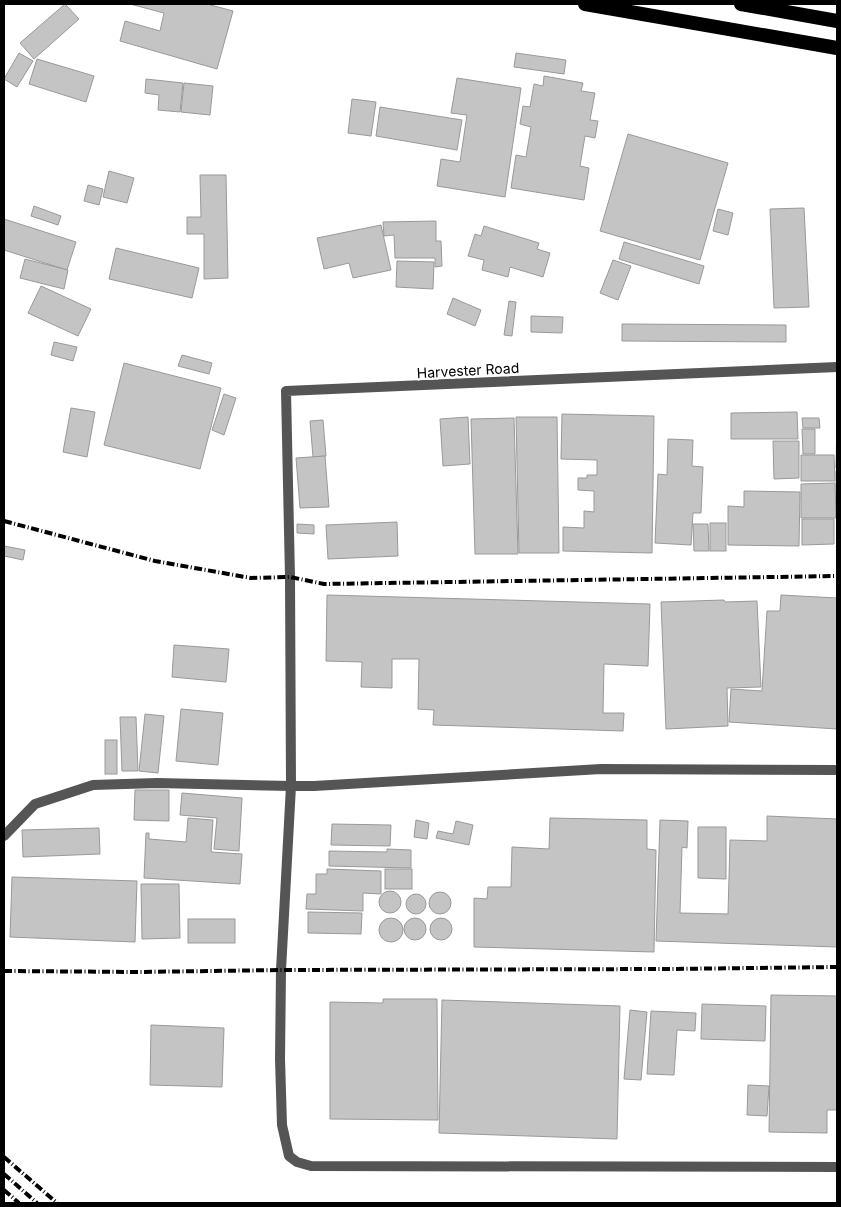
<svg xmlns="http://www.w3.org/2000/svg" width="841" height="1207" viewBox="0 0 841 1207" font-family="Inter,sans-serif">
  <rect width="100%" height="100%" fill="#fff"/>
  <!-- building -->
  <g fill="#c4c4c4" stroke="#999">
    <path d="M 65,4 L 79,19 L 34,59 L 20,43 Z"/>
    <path d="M 130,4 L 207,4 L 233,11 L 217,69 L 120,41 L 125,21 L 160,31 L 164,13 Z"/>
    <path d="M 19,53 L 33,61 L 17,87 L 4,79 Z"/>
    <path d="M 516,53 L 566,60 L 564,74 L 514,67 Z"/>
    <path d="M 37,59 L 94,76 L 86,102 L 29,84 Z"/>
    <path d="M 544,76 L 583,83 L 581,91 L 595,93 L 590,120 L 598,121 L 595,138 L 585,136 L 580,166 L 589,168 L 584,200 L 511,188 L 516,155 L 526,157 L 531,127 L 520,124 L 523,106 L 530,107 L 534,84 L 543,86 Z"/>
    <path d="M 457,78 L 521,88 L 505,197 L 437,186 L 441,159 L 460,162 L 467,115 L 451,113 Z"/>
    <path d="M 146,79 L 183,83 L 180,112 L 158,110 L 159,95 L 145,93 Z"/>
    <path d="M 184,83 L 213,86 L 210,115 L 181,112 Z"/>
    <path d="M 352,99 L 376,102 L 371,136 L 348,133 Z"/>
    <path d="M 380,107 L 462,120 L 457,150 L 376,136 Z"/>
    <path d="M 628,134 L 728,163 L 700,260 L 600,231 Z"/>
    <path d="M 109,171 L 134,178 L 127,203 L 103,197 Z"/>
    <path d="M 200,175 L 226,175 L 228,278 L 204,279 L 204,234 L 187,234 L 187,217 L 201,217 Z"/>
    <path d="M 88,185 L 103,189 L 99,205 L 84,201 Z"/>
    <path d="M 34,206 L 61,216 L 58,225 L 31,216 Z"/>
    <path d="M 804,208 L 809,307 L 774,308 L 770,209 Z"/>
    <path d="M 718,209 L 733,213 L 728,235 L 713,231 Z"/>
    <path d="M 4,219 L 76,242 L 67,270 L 4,250 Z"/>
    <path d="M 436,221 L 436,241 L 441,241 L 442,266 L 435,267 L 435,258 L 395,258 L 394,235 L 384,236 L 383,222 Z"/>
    <path d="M 381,225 L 391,270 L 353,278 L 349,263 L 324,269 L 317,238 Z"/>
    <path d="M 484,226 L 539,243 L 537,249 L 550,253 L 543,277 L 510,267 L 508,277 L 482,270 L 484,260 L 468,256 L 475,234 L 481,236 Z"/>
    <path d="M 624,242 L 704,266 L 699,284 L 619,259 Z"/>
    <path d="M 116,248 L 199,268 L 192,298 L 109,279 Z"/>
    <path d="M 25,259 L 68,270 L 64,289 L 20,278 Z"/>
    <path d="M 613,260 L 631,266 L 618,300 L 600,293 Z"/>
    <path d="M 397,261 L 434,262 L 433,289 L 396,287 Z"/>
    <path d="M 41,286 L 91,309 L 78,336 L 28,313 Z"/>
    <path d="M 453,298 L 481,310 L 475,326 L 447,314 Z"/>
    <path d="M 509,301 L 516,302 L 512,336 L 504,335 Z"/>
    <path d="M 531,316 L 563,317 L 562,333 L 531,332 Z"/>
    <path d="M 622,324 L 786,325 L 786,342 L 622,341 Z"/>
    <path d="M 54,342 L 77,347 L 73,361 L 51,355 Z"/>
    <path d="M 182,355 L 212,363 L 209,374 L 178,366 Z"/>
    <path d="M 124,363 L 221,388 L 200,469 L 104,445 Z"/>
    <path d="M 224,394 L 236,398 L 224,435 L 212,430 Z"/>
    <path d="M 71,408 L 95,412 L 87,457 L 63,452 Z"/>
    <path d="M 797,412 L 798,439 L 731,439 L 731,413 Z"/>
    <path d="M 562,414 L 654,416 L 652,553 L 563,551 L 563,527 L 584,528 L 584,511 L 594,512 L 594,491 L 578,490 L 578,478 L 587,478 L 587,475 L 597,475 L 597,460 L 561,459 Z"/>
    <path d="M 468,417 L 470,464 L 443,466 L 440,419 Z"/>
    <path d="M 516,417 L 557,417 L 559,553 L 519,553 Z"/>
    <path d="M 837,417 L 837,468 L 836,468 Z"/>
    <path d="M 514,418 L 518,554 L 475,554 L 471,419 Z"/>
    <path d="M 802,418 L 819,418 L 820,428 L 803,428 Z"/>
    <path d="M 323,420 L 326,456 L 313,457 L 310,421 Z"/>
    <path d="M 802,429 L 815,429 L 815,454 L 803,454 Z"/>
    <path d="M 668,439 L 693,440 L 692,466 L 703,467 L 701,513 L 693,513 L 691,545 L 655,543 L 658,474 L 667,475 Z"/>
    <path d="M 773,441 L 799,441 L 799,478 L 774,479 Z"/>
    <path d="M 801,455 L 834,455 L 835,481 L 801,481 Z"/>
    <path d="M 325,456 L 329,507 L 300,508 L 296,458 Z"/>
    <path d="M 836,471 L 837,471 L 837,542 Z"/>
    <path d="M 835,483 L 836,518 L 801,518 L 801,484 Z"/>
    <path d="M 744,491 L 800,492 L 799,546 L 728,545 L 728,506 L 744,507 Z"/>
    <path d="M 802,519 L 834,519 L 834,544 L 802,545 Z"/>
    <path d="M 397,522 L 398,556 L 328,559 L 326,525 Z"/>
    <rect x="710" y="523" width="16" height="28"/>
    <path d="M 297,524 L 314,525 L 314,534 L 297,533 Z"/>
    <path d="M 693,524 L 708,524 L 709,551 L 694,551 Z"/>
    <path d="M 4,546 L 25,550 L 23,560 L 4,556 Z"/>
    <path d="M 327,595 L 650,604 L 648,666 L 604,664 L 603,713 L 624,713 L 623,731 L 433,725 L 434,710 L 418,709 L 419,659 L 392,659 L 392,688 L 361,687 L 362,662 L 326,661 Z"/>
    <path d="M 781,595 L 837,598 L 837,729 L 729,722 L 731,689 L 762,691 L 767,611 L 780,611 Z"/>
    <path d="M 724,600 L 725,602 L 757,601 L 761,687 L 727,688 L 728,726 L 666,729 L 661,602 Z"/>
    <path d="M 174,645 L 229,649 L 226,682 L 172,677 Z"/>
    <path d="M 181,709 L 223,713 L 218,765 L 176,761 Z"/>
    <path d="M 145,714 L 164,716 L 158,773 L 139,771 Z"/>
    <path d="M 120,717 L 136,717 L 138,771 L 122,771 Z"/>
    <rect x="105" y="740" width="12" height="34"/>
    <path d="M 135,790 L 169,790 L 169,821 L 134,820 Z"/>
    <path d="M 182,793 L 242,798 L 239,851 L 214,849 L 217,818 L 180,815 Z"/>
    <path d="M 767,816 L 837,819 L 837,947 L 656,941 L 660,820 L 688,821 L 687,848 L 682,847 L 680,913 L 728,914 L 730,840 L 767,841 Z"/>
    <path d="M 188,818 L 213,820 L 211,852 L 242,854 L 240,884 L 144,878 L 146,833 L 149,833 L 149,839 L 186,842 Z"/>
    <path d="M 550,818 L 647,820 L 647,849 L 656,850 L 654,952 L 474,947 L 474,898 L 487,899 L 488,887 L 511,887 L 512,847 L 549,849 Z"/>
    <path d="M 416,820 L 429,823 L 427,839 L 414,837 Z"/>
    <path d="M 456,821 L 473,825 L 469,845 L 436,838 L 438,831 L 453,834 Z"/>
    <path d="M 332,824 L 391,825 L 390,846 L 331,845 Z"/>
    <path d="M 698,827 L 726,827 L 726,879 L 698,878 Z"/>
    <path d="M 99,828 L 100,854 L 23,857 L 22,830 Z"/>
    <path d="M 387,849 L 411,850 L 411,868 L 329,866 L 329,851 L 387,852 Z"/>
    <path d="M 327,869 L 381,871 L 381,894 L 363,893 L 363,911 L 306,909 L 307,894 L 316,894 L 316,874 L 327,874 Z"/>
    <rect x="385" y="869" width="27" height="20"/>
    <path d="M 12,877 L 137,881 L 135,942 L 10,937 Z"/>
    <path d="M 141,884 L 179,884 L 180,938 L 142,939 Z"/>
    <circle cx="390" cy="902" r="11"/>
    <circle cx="440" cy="903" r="11"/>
    <circle cx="416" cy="904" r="10"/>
    <path d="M 308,912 L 362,913 L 361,934 L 308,933 Z"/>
    <circle cx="441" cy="929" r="11"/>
    <circle cx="415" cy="929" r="11"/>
    <circle cx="391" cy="930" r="12"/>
    <rect x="188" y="919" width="47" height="24"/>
    <path d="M 771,995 L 837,996 L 837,1110 L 827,1110 L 827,1133 L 769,1132 Z"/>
    <path d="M 383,999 L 437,999 L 438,1120 L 330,1119 L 330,1002 L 383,1003 Z"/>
    <path d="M 442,1000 L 620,1006 L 617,1139 L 439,1133 Z"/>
    <path d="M 702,1004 L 766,1006 L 765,1041 L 701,1039 Z"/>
    <path d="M 630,1010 L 647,1012 L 641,1080 L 624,1079 Z"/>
    <path d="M 651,1011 L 696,1013 L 695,1031 L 677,1030 L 674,1075 L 647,1074 Z"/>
    <path d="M 151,1025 L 224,1028 L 222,1087 L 150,1085 Z"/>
    <path d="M 748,1085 L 769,1086 L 767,1116 L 747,1115 Z"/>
  </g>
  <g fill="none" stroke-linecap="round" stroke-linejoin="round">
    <!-- service -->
    <path stroke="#555" stroke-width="10" d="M 4,836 L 35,804 L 93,785 L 157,783 L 291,786"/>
    <!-- minor -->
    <g stroke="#555" stroke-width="10">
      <path d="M 837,770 L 601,769 L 314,786 L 291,786 L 281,970 L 280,1059 L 282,1125 L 289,1156 L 297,1162 L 311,1166 L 837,1167"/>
      <path d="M 291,786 L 290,577 L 286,391 L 837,367"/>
    </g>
    <!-- trunk -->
    <g stroke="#000" stroke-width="14">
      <path d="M 585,4 L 837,48"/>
      <path d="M 741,4 L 837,21"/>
    </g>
    <!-- rail -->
    <g stroke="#000" stroke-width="4" stroke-dasharray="8 2.5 1 2.5" stroke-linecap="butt">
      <path d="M 4,521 L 155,561 L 251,578 L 290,577 L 324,584 L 837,576"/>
      <path d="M 4,971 L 139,972 L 281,970 L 668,969 L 837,967"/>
      <path d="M 4,1157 L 57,1203"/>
      <path d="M 4,1174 L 37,1203"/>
      <path d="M 4,1190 L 19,1203"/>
    </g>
  </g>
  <g text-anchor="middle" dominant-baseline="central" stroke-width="4.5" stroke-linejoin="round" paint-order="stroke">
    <!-- street labels -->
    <g font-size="14" fill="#000" stroke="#fff">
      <text transform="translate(468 370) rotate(-3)">Harvester Road</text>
    </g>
  </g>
  <!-- border -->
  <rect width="841" height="1207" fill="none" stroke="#000000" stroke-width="10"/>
</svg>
